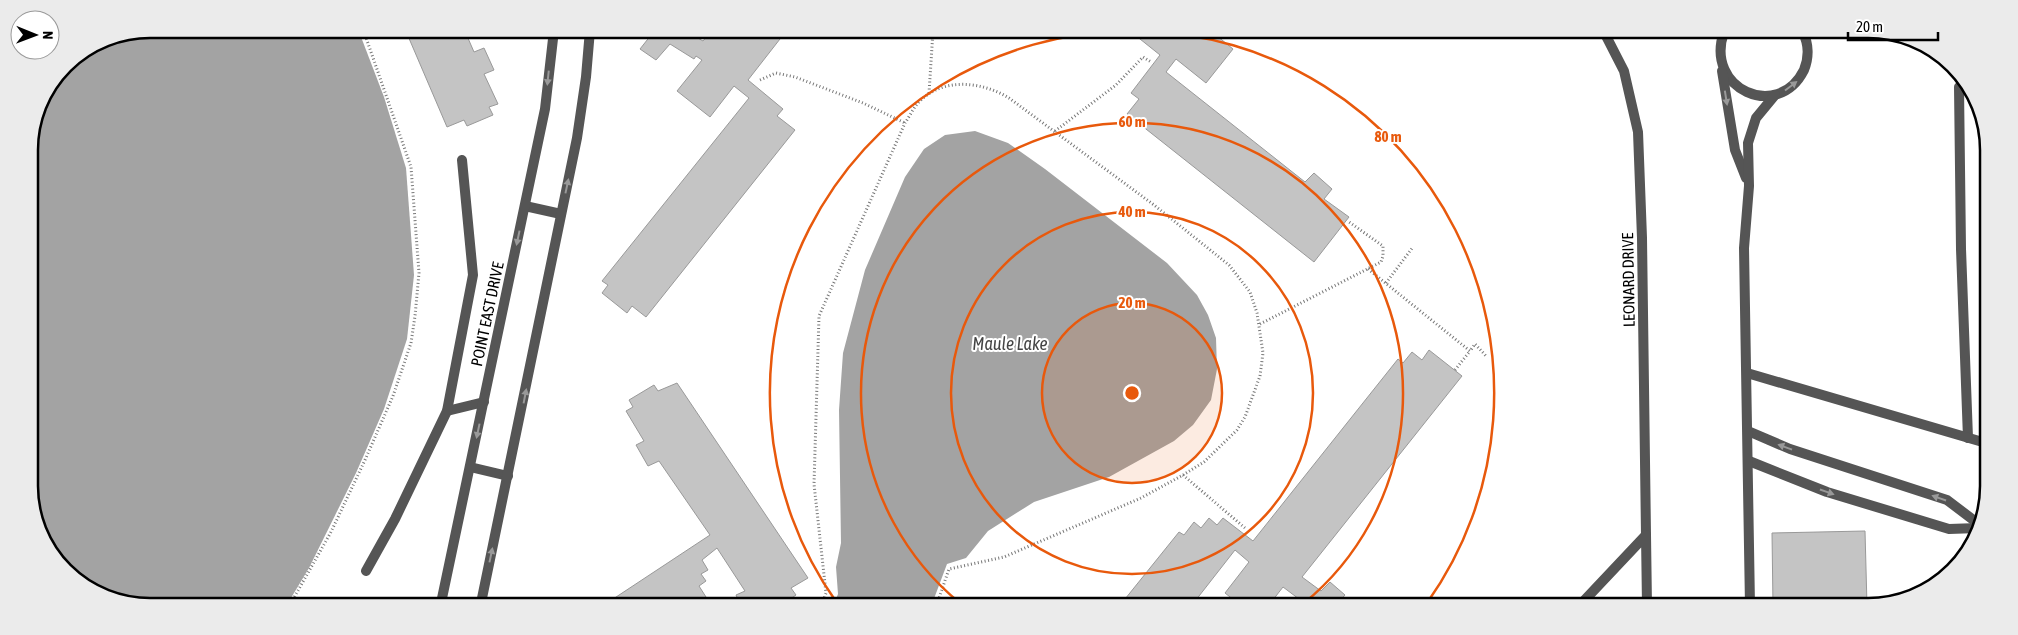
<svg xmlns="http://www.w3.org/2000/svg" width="2018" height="635" viewBox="0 0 2018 635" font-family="'Asap Condensed',sans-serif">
  <rect width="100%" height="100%" fill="#fff"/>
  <!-- water -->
  <g fill="#a3a3a3">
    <path d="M 150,29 L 358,29 L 384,97 L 406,168 L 414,275 L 407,339 L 384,409 L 356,473 L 309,568 L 288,603 L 119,602 L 59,565 L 31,509 L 29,142 L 38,103 L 64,64 L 104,38 Z"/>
    <path d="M 975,131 L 1008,143 L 1045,169 L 1167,263 L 1197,295 L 1208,315 L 1216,338 L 1217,369 L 1211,400 L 1193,425 L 1174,441 L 1109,477 L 1034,502 L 988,531 L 966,558 L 947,564 L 932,604 L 834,604 L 838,594 L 836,567 L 841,543 L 839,410 L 843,353 L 865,270 L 905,177 L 924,149 L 945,135 Z"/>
  </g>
  <!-- building -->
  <g fill="#c4c4c4" stroke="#999">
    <path d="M 405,29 L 464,29 L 474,52 L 484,48 L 494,70 L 484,74 L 498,104 L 489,107 L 493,115 L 467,126 L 464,120 L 447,127 Z"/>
    <path d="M 655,30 L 684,30 L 703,41 L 712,30 L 787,30 L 748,80 L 783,109 L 777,116 L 795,130 L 646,317 L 632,306 L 627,313 L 602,293 L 608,285 L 602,281 L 749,98 L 734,86 L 710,117 L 677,91 L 702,60 L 696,56 L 694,59 L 670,44 L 656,60 L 640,49 Z"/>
    <path d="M 1130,31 L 1211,31 L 1233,49 L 1206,83 L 1176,59 L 1166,72 L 1305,182 L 1314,173 L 1332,189 L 1324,199 L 1349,217 L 1314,262 L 1127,114 L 1139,99 L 1131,93 L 1160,55 Z"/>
    <path d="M 1429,350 L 1462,376 L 1302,577 L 1321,591 L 1330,582 L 1345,595 L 1336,605 L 1307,605 L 1283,587 L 1269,605 L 1240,605 L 1225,593 L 1249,562 L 1235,550 L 1192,605 L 1121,604 L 1179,532 L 1184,535 L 1194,522 L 1201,528 L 1209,518 L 1217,525 L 1223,518 L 1253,541 L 1398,359 L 1403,363 L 1412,352 L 1422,360 Z"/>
    <path d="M 677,383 L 808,578 L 791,588 L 796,595 L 783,604 L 740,604 L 736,595 L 745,591 L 717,548 L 702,560 L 708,570 L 701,574 L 706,581 L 699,586 L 706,597 L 698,603 L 607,603 L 710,535 L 659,461 L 648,466 L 636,445 L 644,441 L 626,411 L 633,407 L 629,400 L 654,385 L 658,391 Z"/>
    <path d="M 1865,531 L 1867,606 L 1773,606 L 1772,533 Z"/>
  </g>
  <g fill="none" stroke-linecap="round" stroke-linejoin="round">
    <!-- path -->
    <g stroke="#777" stroke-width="3" stroke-dasharray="1 2.5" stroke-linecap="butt">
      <path d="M 760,80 L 776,73 L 795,77 L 863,103 L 905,123"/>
      <path d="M 929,93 L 933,31"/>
      <path d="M 1055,131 L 1116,85 L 1143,57 L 1151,62"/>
      <path d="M 1368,269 L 1470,351 L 1475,344 L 1487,357"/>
      <path d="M 1386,283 L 1413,247"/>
      <path d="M 1260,324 L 1381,262 L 1383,256 L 1383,246 L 1349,222"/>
      <path d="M 1455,370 L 1470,351"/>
      <path d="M 1183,475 L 1245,528"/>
      <path d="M 291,603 L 331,532 L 365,460 L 393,396 L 411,343 L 415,316 L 419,273 L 411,167 L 363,29"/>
      <path d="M 822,604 L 826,593 L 814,484 L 819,316 L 905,123 C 910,116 914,106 921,100 C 945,77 983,82 1009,98 L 1154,205 L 1229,265 L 1250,292 L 1257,313 L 1263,353 L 1260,376 L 1245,417 L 1237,430 L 1204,462 L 1183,475 L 1141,498 L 1004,557 L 949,569 L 937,604"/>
    </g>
    <!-- lane -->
    <g stroke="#555" stroke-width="10">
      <path d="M 1724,32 C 1704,89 1778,122 1804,70 C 1809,58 1809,44 1803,33"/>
      <path d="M 1722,71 L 1735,150 L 1746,178"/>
      <path d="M 1959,87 L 1961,249 L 1968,438"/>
      <path d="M 525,206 L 561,214"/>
      <path d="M 1747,373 L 1986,443"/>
      <path d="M 447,411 L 484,402"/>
      <path d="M 1748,431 L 1790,449 L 1947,500 L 1980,525"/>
      <path d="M 1749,461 L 1827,492 L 1949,529 L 1978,528"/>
      <path d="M 470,467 L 508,476"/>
      <path d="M 366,571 L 395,519 L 447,411 L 473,275 L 462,160"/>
      <path d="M 1750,606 L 1744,248 L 1749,186 L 1748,143 L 1756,118 L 1775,95"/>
    </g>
    <!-- street -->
    <g stroke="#555" stroke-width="10">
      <path d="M 1604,32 L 1624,71 L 1638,132 L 1642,238 L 1646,535"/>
      <path d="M 441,603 L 545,109 L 554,30"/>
      <path d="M 481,603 L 577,138 L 586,77 L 590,30"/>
      <path d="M 1580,605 L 1646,535 L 1647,606"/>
    </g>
  </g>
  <!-- one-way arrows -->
  <defs><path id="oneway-solid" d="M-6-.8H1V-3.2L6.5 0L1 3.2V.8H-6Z" transform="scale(1.25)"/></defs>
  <g fill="#999">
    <use href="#oneway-solid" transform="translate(548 78) rotate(96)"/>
    <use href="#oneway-solid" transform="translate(1791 86) rotate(-37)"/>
    <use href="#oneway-solid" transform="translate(1726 98) rotate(81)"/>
    <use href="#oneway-solid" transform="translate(567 186) rotate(-78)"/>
    <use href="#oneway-solid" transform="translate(518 238) rotate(102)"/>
    <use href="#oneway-solid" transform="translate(525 396) rotate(-79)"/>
    <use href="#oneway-solid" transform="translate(478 431) rotate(102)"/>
    <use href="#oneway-solid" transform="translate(1785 447) rotate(-160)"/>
    <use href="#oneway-solid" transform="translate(1827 492) rotate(19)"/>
    <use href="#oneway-solid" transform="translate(1939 498) rotate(-161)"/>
    <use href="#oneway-solid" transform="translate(491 555) rotate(-78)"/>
  </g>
  <!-- distance rings -->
  <circle cx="1132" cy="393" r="90" fill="#e8590c" fill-opacity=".12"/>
  <g fill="none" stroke="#e8590c" stroke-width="2.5">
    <circle cx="1132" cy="393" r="90"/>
    <circle cx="1132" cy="393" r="181"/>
    <path d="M961 604A271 271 0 1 1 1303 604"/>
    <path d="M837 603A362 362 0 0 1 1129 31M1138 31A362 362 0 0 1 1427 603"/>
  </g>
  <g text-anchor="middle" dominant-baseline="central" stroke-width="4" stroke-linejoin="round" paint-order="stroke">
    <!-- street labels -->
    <g font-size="16" fill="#000" stroke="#fff">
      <text transform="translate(1628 280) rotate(-91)">LEONARD DRIVE</text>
      <text transform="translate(487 314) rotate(-78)">POINT EAST DRIVE</text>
    </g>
    <!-- water labels -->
    <g font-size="18" font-style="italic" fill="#444" stroke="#fff">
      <text x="1010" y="343">Maule Lake</text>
    </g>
  </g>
  <!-- crop -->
  <path d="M0 0H2018V635H0ZM150 38H1868A112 112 0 0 1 1980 150V486A112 112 0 0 1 1868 598H150A112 112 0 0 1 38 486V150A112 112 0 0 1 150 38Z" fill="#ebebeb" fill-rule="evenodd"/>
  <path fill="none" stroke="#000" stroke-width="2.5" d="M150 38H1868A112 112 0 0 1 1980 150V486A112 112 0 0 1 1868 598H150A112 112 0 0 1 38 486V150A112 112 0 0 1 150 38Z"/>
  <circle cx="1132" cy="393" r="8" fill="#e8590c" stroke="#fff" stroke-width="2.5"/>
  <g font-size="15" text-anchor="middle" font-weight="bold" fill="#e8590c" stroke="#fff" stroke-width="4" stroke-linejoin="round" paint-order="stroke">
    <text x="1132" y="127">60 m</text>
    <text x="1388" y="142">80 m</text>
    <text x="1132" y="217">40 m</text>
    <text x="1132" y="308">20 m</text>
  </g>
  <!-- north arrow -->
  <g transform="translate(35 35) rotate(91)"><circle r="24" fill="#ffffff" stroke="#999999"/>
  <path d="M0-4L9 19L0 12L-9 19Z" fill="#000000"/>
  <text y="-8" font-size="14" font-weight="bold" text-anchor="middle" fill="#000000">N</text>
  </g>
  <!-- scale -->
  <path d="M1848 32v8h90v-8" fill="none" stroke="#000000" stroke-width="2.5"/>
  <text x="1856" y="32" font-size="15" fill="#000000" stroke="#ffffff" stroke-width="4" paint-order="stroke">20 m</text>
</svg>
